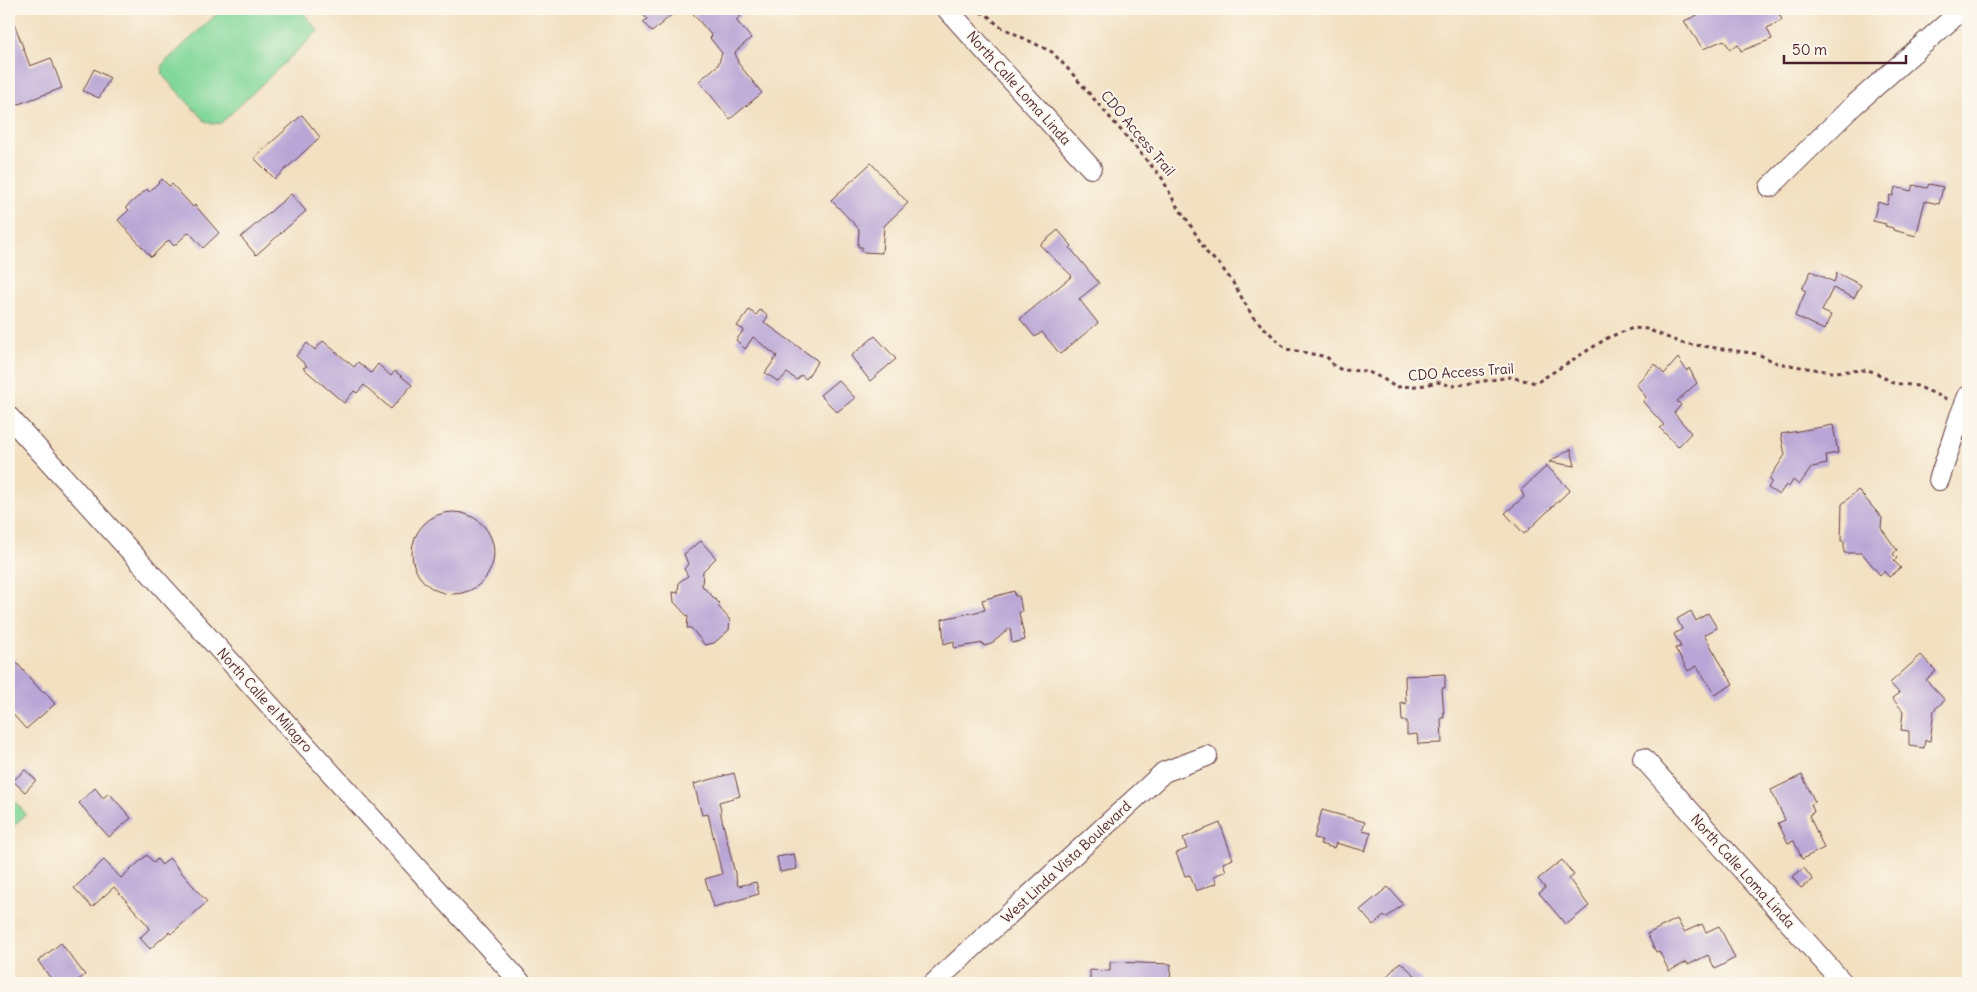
<svg xmlns="http://www.w3.org/2000/svg" width="1977" height="992" viewBox="0 0 1977 992" font-family="Delius,sans-serif">
  <rect width="100%" height="100%" fill="#fbf7ec"/>
  <filter id="ink" filterUnits="userSpaceOnUse"><feTurbulence type="fractalNoise" baseFrequency=".02" numOctaves="2"/><feDisplacementMap in="SourceGraphic" scale="10" xChannelSelector="R" yChannelSelector="G"/><feConvolveMatrix kernelMatrix="1 2 1 2 8 2 1 2 1" color-interpolation-filters="sRGB"/></filter>
  <filter id="wash" filterUnits="userSpaceOnUse"><feTurbulence type="fractalNoise" baseFrequency=".0096" numOctaves="4" result="noise"/><feDisplacementMap in="SourceGraphic" scale="20" xChannelSelector="R" yChannelSelector="G"/><feGaussianBlur stdDeviation="1.12" result="paint"/><feColorMatrix in="noise" values="0 0 0 0 0 0 0 0 0 0 0 0 0 0 0 0 0 1.4 0 .05"/><feComposite in="paint" operator="in"/></filter>
  <g filter="url(#wash)">
    <rect width="100%" height="100%" fill="#f2e0c1"/>
    <!-- green -->
    <g fill="#82d79a" stroke="#667b62">
      <path d="M 222,9 L 300,9 L 318,31 L 221,123 L 212,124 L 205,121 L 163,76 L 162,65 Z"/>
      <path d="M 9,795 L 26,814 L 9,830 Z"/>
    </g>
    <g id="blocks">
      <!-- building -->
      <g fill="#b9a5d6">
        <path d="M 638,9 L 678,9 L 652,32 L 643,22 L 647,19 Z"/>
        <path d="M 689,9 L 734,9 L 741,16 L 736,20 L 751,38 L 735,52 L 738,63 L 762,93 L 730,119 L 699,81 L 718,65 L 722,53 L 710,38 L 712,36 Z"/>
        <path d="M 1711,9 L 1777,9 L 1782,20 L 1767,28 L 1772,39 L 1741,51 L 1738,45 L 1730,49 L 1724,40 L 1703,49 L 1684,21 Z"/>
        <path d="M 9,12 L 10,12 L 30,66 L 51,58 L 62,88 L 16,105 L 9,85 Z"/>
        <path d="M 94,69 L 110,78 L 99,98 L 83,91 Z"/>
        <path d="M 302,115 L 320,137 L 275,179 L 254,158 Z"/>
        <path d="M 871,163 L 908,203 L 884,226 L 882,253 L 862,252 L 862,247 L 858,247 L 859,229 L 831,200 Z"/>
        <path d="M 162,179 L 169,186 L 172,184 L 193,207 L 195,205 L 219,233 L 203,248 L 189,232 L 174,246 L 169,240 L 151,257 L 118,220 L 129,210 L 126,207 L 147,189 L 149,192 Z"/>
        <path d="M 1929,184 L 1943,187 L 1939,204 L 1925,201 L 1916,236 L 1893,230 L 1893,228 L 1885,226 L 1886,224 L 1873,221 L 1878,202 L 1887,205 L 1890,195 L 1893,196 L 1895,187 L 1911,191 L 1913,185 L 1927,188 Z"/>
        <path d="M 291,194 L 306,211 L 256,255 L 241,237 Z"/>
        <path d="M 1058,230 L 1072,246 L 1070,248 L 1099,283 L 1079,299 L 1098,323 L 1060,354 L 1042,332 L 1035,337 L 1020,319 L 1072,276 L 1040,245 Z"/>
        <path d="M 1811,271 L 1834,282 L 1837,273 L 1861,285 L 1854,298 L 1833,288 L 1822,311 L 1831,315 L 1824,330 L 1795,316 L 1806,291 L 1802,289 Z"/>
        <path d="M 749,310 L 756,315 L 760,310 L 768,316 L 764,322 L 818,361 L 806,379 L 801,375 L 797,380 L 787,373 L 779,382 L 765,373 L 777,356 L 753,337 L 745,349 L 736,340 L 744,330 L 737,326 Z"/>
        <path d="M 875,336 L 896,359 L 870,381 L 851,356 Z"/>
        <path d="M 323,341 L 354,367 L 358,362 L 371,373 L 378,364 L 391,376 L 395,371 L 412,385 L 391,409 L 364,385 L 357,393 L 354,391 L 344,403 L 303,368 L 307,366 L 296,356 L 307,343 L 315,350 Z"/>
        <path d="M 1678,358 L 1687,371 L 1689,368 L 1697,383 L 1677,401 L 1681,405 L 1674,413 L 1691,433 L 1678,447 L 1660,428 L 1664,425 L 1643,402 L 1646,397 L 1636,384 L 1655,364 L 1664,374 Z"/>
        <path d="M 838,380 L 855,398 L 837,412 L 820,395 Z"/>
        <path d="M 1833,425 L 1838,453 L 1826,455 L 1827,464 L 1812,467 L 1799,485 L 1793,480 L 1789,487 L 1786,485 L 1779,495 L 1768,488 L 1772,481 L 1769,479 L 1785,455 L 1781,434 Z"/>
        <path d="M 1571,449 L 1575,466 L 1549,462 Z"/>
        <path d="M 1547,466 L 1570,490 L 1524,534 L 1505,513 L 1524,497 L 1521,490 Z"/>
        <path d="M 1858,490 L 1882,518 L 1881,528 L 1897,550 L 1893,554 L 1897,558 L 1894,561 L 1901,568 L 1889,577 L 1884,571 L 1880,575 L 1862,553 L 1844,553 L 1844,541 L 1841,541 L 1842,504 Z"/>
        <circle cx="453" cy="553" r="41"/>
        <path d="M 701,541 L 716,558 L 703,571 L 702,586 L 720,604 L 718,606 L 730,620 L 729,630 L 714,643 L 705,645 L 691,628 L 687,628 L 688,617 L 674,602 L 673,592 L 678,593 L 679,582 L 688,576 L 684,569 L 688,564 L 684,554 Z"/>
        <path d="M 1014,591 L 1015,596 L 1019,596 L 1022,611 L 1019,613 L 1025,640 L 1012,643 L 1010,628 L 991,644 L 984,646 L 983,643 L 954,648 L 954,641 L 944,644 L 942,619 L 985,610 L 982,600 Z"/>
        <path d="M 1691,611 L 1696,621 L 1708,613 L 1717,628 L 1704,635 L 1733,684 L 1715,695 L 1697,666 L 1688,671 L 1675,648 L 1681,647 L 1674,634 L 1682,629 L 1677,619 Z"/>
        <path d="M 9,654 L 42,692 L 44,691 L 55,704 L 26,729 L 9,710 Z"/>
        <path d="M 1921,655 L 1936,671 L 1926,680 L 1945,700 L 1934,710 L 1930,741 L 1925,740 L 1924,748 L 1909,746 L 1909,731 L 1901,730 L 1903,711 L 1892,698 L 1899,693 L 1890,683 Z"/>
        <path d="M 1445,674 L 1445,688 L 1442,688 L 1444,718 L 1441,718 L 1442,743 L 1418,744 L 1417,734 L 1407,735 L 1407,721 L 1402,721 L 1401,702 L 1406,704 L 1405,676 Z"/>
        <path d="M 25,770 L 36,780 L 25,792 L 13,781 Z"/>
        <path d="M 734,773 L 740,796 L 719,802 L 721,810 L 720,811 L 738,886 L 756,882 L 759,894 L 714,907 L 705,879 L 722,874 L 708,814 L 702,815 L 694,784 Z"/>
        <path d="M 1802,775 L 1815,802 L 1811,804 L 1814,812 L 1809,815 L 1824,848 L 1802,859 L 1794,841 L 1788,843 L 1778,823 L 1785,820 L 1771,790 Z"/>
        <path d="M 95,788 L 103,798 L 109,793 L 131,818 L 109,837 L 79,803 Z"/>
        <path d="M 1322,810 L 1365,822 L 1362,830 L 1371,832 L 1365,851 L 1336,843 L 1334,848 L 1320,844 L 1322,840 L 1314,838 Z"/>
        <path d="M 1220,823 L 1233,859 L 1223,863 L 1226,871 L 1214,876 L 1217,883 L 1196,891 L 1190,875 L 1185,876 L 1176,853 L 1187,849 L 1183,838 Z"/>
        <path d="M 794,854 L 797,869 L 780,872 L 777,857 Z"/>
        <path d="M 147,855 L 154,863 L 157,859 L 162,865 L 169,858 L 207,902 L 171,934 L 169,932 L 150,949 L 140,938 L 150,928 L 114,887 L 92,907 L 74,888 L 104,860 L 121,878 Z"/>
        <path d="M 1562,860 L 1574,875 L 1569,879 L 1589,906 L 1566,925 L 1539,893 L 1545,888 L 1538,879 Z"/>
        <path d="M 1804,868 L 1813,880 L 1801,888 L 1792,877 Z"/>
        <path d="M 1388,887 L 1403,904 L 1386,918 L 1384,916 L 1373,925 L 1360,910 Z"/>
        <path d="M 1677,919 L 1684,932 L 1702,924 L 1706,932 L 1719,926 L 1735,958 L 1715,969 L 1708,955 L 1688,965 L 1687,962 L 1669,971 L 1659,951 L 1656,952 L 1647,934 Z"/>
        <path d="M 61,943 L 85,975 L 74,983 L 54,983 L 38,961 Z"/>
        <path d="M 1110,962 L 1171,964 L 1170,983 L 1090,983 L 1090,970 L 1110,971 Z"/>
        <path d="M 1400,962 L 1424,983 L 1381,983 Z"/>
      </g>
    </g>
  </g>
  <g filter="url(#ink)">
    <use href="#blocks" fill-opacity="0" stroke="#633c42" stroke-width="1"/>
    <g fill="none" stroke-linecap="round" stroke-linejoin="round">
      <!-- minor casing -->
      <g stroke="#633c42" stroke-width="22">
        <g id="minor">
          <path d="M 947,9 L 1091,168"/>
          <path d="M 1770,187 L 1853,106 L 1963,9"/>
          <path d="M 9,417 L 521,983"/>
          <path d="M 1939,480 L 1960,416 L 1968,396"/>
          <path d="M 1643,758 L 1843,983"/>
          <path d="M 934,983 L 1164,772 L 1207,756"/>
        </g>
      </g>
      <!-- path -->
      <path stroke="#633c42" stroke-width="3" stroke-dasharray="4 4" stroke-linecap="butt" d="M 973,9 L 987,15 L 999,26 L 1052,52 L 1069,70 L 1162,178 L 1176,205 L 1188,221 L 1207,253 L 1220,265 L 1232,281 L 1253,317 L 1286,349 L 1322,356 L 1328,358 L 1334,366 L 1342,370 L 1366,371 L 1382,378 L 1395,387 L 1420,386 L 1438,382 L 1452,386 L 1510,377 L 1536,383 L 1609,337 L 1633,328 L 1647,329 L 1681,343 L 1758,354 L 1777,363 L 1831,372 L 1868,370 L 1878,374 L 1893,383 L 1917,386 L 1949,400"/>
      <!-- minor -->
      <use href="#minor" stroke="#fff" stroke-width="20"/>
    </g>
  </g>
  <g text-anchor="middle" dominant-baseline="central" stroke-width="4" stroke-linejoin="round" paint-order="stroke">
    <!-- street labels -->
    <g font-size="14" fill="#4a1f2b" stroke="#fbf7ec">
      <text transform="translate(1019 88) rotate(48)">North Calle Loma Linda</text>
      <text transform="translate(1138 133) rotate(50)">CDO Access Trail</text>
      <text transform="translate(1461 372) rotate(-4)">CDO Access Trail</text>
      <text transform="translate(265 700) rotate(48)">North Calle el Milagro</text>
      <text transform="translate(1066 862) rotate(-43)">West Linda Vista Boulevard</text>
      <text transform="translate(1743 871) rotate(48)">North Calle Loma Linda</text>
    </g>
  </g>
  <!-- margin -->
  <rect width="1977" height="992" fill="none" stroke="#fbf7ec" stroke-width="30"/>
  <!-- scale -->
  <path d="M1784 55v8h122v-8" fill="none" stroke="#4a1f2b" stroke-width="2.5"/>
  <text x="1792" y="55" font-size="15" fill="#4a1f2b" stroke="#fbf7ec" stroke-width="4" paint-order="stroke">50 m</text>
</svg>
